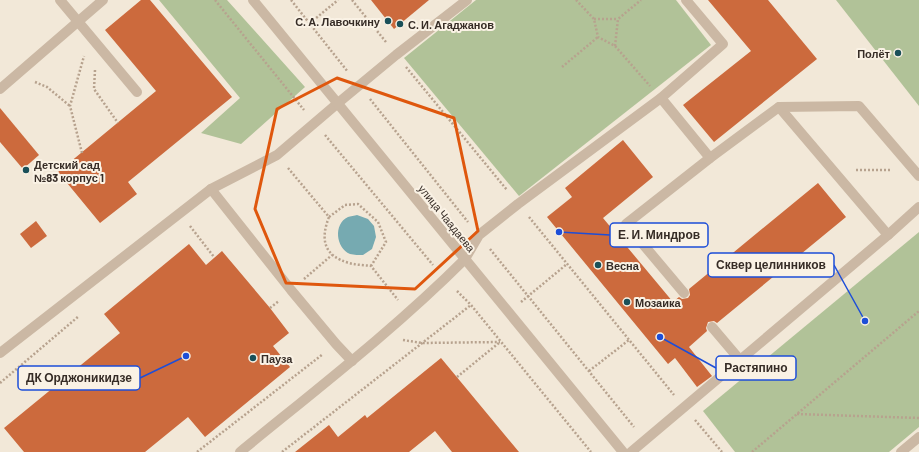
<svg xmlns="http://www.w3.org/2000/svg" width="919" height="452" viewBox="0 0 919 452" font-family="Barlow,sans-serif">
  <rect width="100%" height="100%" fill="#f2e8d8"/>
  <!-- green -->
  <g fill="#b1c298">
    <path d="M 159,0 L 227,0 L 305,87 L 241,144 L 201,133 L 240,98 Z"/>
    <path d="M 476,0 L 676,0 L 711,45 L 519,196 L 404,58 Z"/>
    <path d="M 836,0 L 919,0 L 919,106 Z"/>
    <path d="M 919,232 L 919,427 L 889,452 L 735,452 L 703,411 Z"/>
  </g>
  <!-- water -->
  <path fill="#76aab1" d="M 357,215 L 368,219 L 374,226 L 376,237 L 372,249 L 363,255 C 359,255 354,255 350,254 C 336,248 333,224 348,217 C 350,216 355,216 357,215 Z"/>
  <!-- building -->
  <g fill="#cc6a3d">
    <path d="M 141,0 L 150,0 L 232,97 L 128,182 L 137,194 L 100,223 L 58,172 L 156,91 L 105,30 Z"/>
    <path d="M 371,0 L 429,0 L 394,29 Z"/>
    <path d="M 708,0 L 768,0 L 817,59 L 714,142 L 683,105 L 751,51 Z"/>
    <path d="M 0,108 L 39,155 L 23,169 L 0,142 Z"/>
    <path d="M 623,140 L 653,177 L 603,218 L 673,302 L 679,297 L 682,299 L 688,298 L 690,295 L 689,289 L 818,183 L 846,217 L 717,323 L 714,321 L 708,322 L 706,328 L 707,331 L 689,347 L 712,376 L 697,387 L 675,358 L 668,364 L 547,217 L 572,197 L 565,188 Z"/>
    <path d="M 36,221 L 47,236 L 31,248 L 20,234 Z"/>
    <path d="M 189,244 L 206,265 L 222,251 L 270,308 L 289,333 L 273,346 L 290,367 L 205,437 L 188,417 L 145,452 L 24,452 L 4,428 L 120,333 L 104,314 Z"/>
    <path d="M 441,358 L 519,452 L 452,452 L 435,431 L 409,452 L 295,452 L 329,425 L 338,437 L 365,415 L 367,418 Z"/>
  </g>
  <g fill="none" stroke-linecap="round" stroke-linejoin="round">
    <!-- path -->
    <g stroke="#b7a28e" stroke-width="2.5" stroke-dasharray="2 2" stroke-linecap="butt">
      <path d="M 215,0 L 304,110"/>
      <path d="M 291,0 L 348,72"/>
      <path d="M 352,0 L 386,42"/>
      <path d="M 576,0 L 594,19 L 598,37 L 615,46 L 650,86"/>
      <path d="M 594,19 L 618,19"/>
      <path d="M 310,23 L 338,0"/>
      <path d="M 615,46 L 618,19 L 641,0"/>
      <path d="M 406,67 L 507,190"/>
      <path d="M 562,67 L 598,37"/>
      <path d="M 95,70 L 94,89 L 118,123"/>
      <path d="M 35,82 L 47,87 L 70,106"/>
      <path d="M 370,99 L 468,222"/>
      <path d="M 325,135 L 433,265"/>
      <path d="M 82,153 L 70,106 L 84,56"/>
      <path d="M 288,168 L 329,217 C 320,240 324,256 349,263 C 356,265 364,265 371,266 L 398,300"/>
      <path d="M 856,170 L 891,170"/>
      <path d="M 329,217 L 345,205 L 358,204 L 378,222 L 386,242 L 371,266"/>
      <path d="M 529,217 L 674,395"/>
      <path d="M 190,226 L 214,257"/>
      <path d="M 490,249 L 634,427"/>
      <path d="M 304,279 L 332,255"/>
      <path d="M 457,291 L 471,305 L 591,452"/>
      <path d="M 521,302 L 567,264"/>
      <path d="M 270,308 L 279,301"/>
      <path d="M 403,340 L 422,343 L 500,342"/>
      <path d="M 589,371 L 629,340"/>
      <path d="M 457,377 L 500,342"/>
      <path d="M 0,383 L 79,316"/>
      <path d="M 797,414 L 919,418"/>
      <path d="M 695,420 L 722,452"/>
      <path d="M 197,452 L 323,354"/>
      <path d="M 282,452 L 471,305"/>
      <path d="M 752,452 L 919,311"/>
    </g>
    <!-- service -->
    <g stroke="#cbb8a4" stroke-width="10">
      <path d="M 60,0 L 137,92"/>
      <path d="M 0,89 L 103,0"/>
      <path d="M 661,98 L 710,158 L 626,224 L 684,293"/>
      <path d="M 338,103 L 396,55 L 467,0"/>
      <path d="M 779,107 L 888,235"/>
      <path d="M 710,158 L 779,107 L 859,106 L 919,176"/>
      <path d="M 211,189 L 291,290 L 336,344 L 352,361"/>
      <path d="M 465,259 L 479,235 L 518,204 L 661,98 L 723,44 L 686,0"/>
      <path d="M 740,360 L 888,235 L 919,207"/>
      <path d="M 631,452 L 740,360 L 712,327"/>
    </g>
    <!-- minor -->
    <g stroke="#cbb8a4" stroke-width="10">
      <path d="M 0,353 L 211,189 L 277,155 L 338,103"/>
      <path d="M 240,452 C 317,389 395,329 465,259"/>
      <path d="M 901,452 L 919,437"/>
    </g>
    <!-- tertiary -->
    <path stroke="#cbb8a4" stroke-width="10" d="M 253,0 L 623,452"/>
  </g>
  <!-- marked area -->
  <path fill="none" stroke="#df570d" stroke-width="3" stroke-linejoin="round" d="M 337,78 L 454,118 L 478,231 L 415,289 L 286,283 L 255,209 L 277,109 Z"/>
  <!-- markers -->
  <g fill="#1a5059" stroke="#faf2e5" stroke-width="1.5">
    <circle cx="388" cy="21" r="4"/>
    <circle cx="400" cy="24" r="4"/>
    <circle cx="898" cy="53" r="4"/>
    <circle cx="26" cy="170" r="4"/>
    <circle cx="598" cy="265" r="4"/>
    <circle cx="627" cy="302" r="4"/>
    <circle cx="253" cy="358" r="4"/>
  </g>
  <g text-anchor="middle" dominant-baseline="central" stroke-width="4" stroke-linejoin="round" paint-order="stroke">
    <!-- poi labels -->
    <g font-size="11" font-weight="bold" fill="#362c26" stroke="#faf2e5" text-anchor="start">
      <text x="380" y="21" text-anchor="end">С. А. Лавочкину</text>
      <text x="408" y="24">С. И. Агаджанов</text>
      <text x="890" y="53" text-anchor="end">Полёт</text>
      <text x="34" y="164">Детский сад<tspan x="34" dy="13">№83 корпус 1</tspan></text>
      <text x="606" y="265">Весна</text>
      <text x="635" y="302">Мозаика</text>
      <text x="261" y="358">Пауза</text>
    </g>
    <!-- street labels -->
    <g font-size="11" fill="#362c26" stroke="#faf2e5">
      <text transform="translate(447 218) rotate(51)">улица Чаадаева</text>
    </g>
  </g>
  <!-- callouts -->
  <path fill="none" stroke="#1d4ed8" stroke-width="1.5" d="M559 232L610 235M865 321L834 265M660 337L716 368M186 356L140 378"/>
  <g fill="#1d4ed8" stroke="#faf2e5" stroke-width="1.5">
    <circle cx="559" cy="232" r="4"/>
    <circle cx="865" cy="321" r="4"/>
    <circle cx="660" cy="337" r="4"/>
    <circle cx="186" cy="356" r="4"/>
  </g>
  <g fill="#faf2e5" stroke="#1d4ed8" stroke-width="1.5">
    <rect x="610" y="223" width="98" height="24" rx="4"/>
    <rect x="708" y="253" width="126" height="24" rx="4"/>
    <rect x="716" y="356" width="80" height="24" rx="4"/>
    <rect x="18" y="366" width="122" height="24" rx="4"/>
  </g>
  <g font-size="12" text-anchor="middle" font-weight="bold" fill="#362c26">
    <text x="659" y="239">Е. И. Миндров</text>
    <text x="771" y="269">Сквер целинников</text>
    <text x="756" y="372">Растяпино</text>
    <text x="79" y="382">ДК Орджоникидзе</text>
  </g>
</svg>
